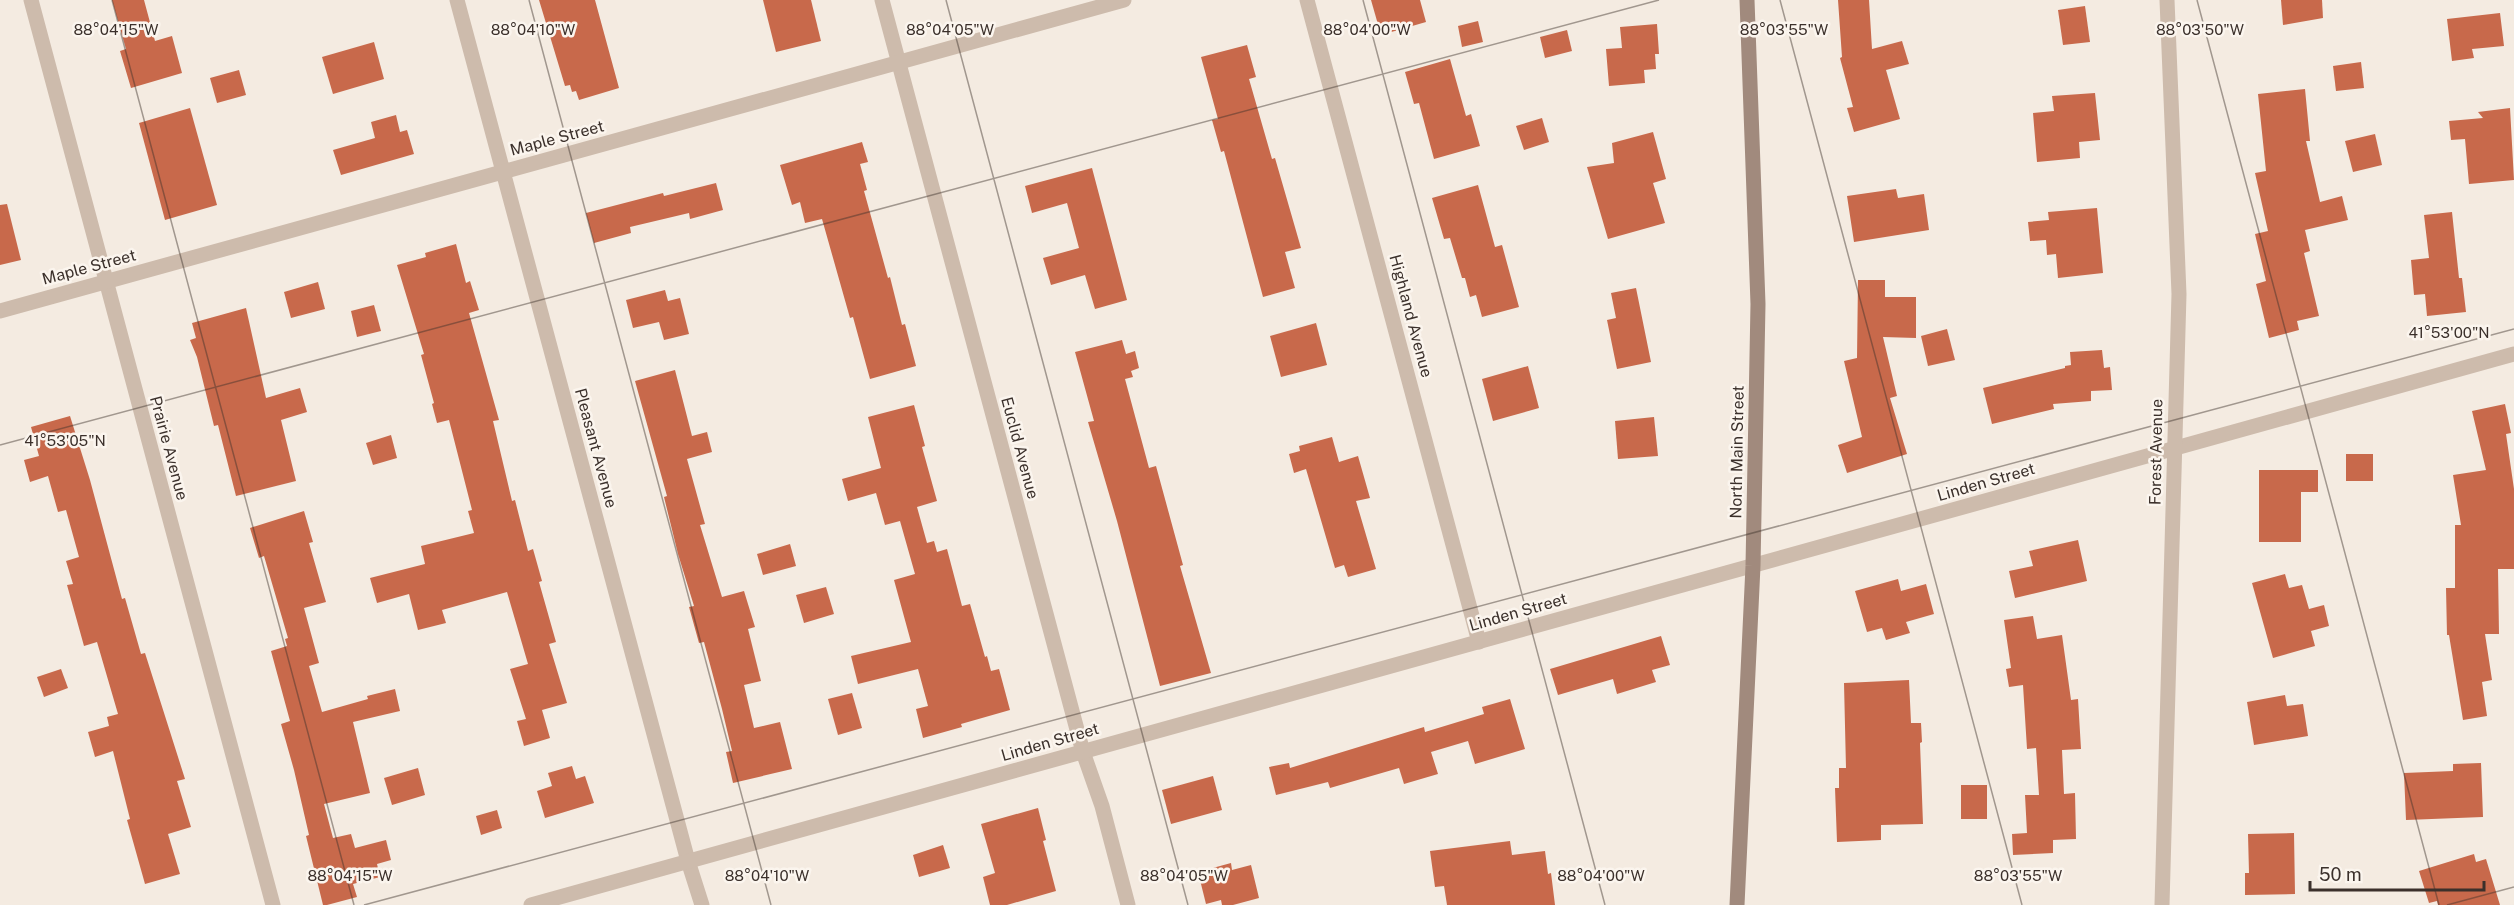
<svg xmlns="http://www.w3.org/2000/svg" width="2514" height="905" viewBox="0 0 2514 905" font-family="'Public Sans',sans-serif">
  <rect width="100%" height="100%" fill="#f4ebe1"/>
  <!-- building -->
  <g fill="#c8694b">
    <path d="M 112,0 L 144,0 L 155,41 L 172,36 L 182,73 L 131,88 L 120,51 L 126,49 Z"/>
    <path d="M 539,0 L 595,0 L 619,88 L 579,100 L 576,91 L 572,92 L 570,85 L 565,86 Z"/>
    <path d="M 763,0 L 811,0 L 821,41 L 776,52 Z"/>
    <path d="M 1371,0 L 1420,0 L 1426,22 L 1381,35 Z"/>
    <path d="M 1838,0 L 1869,0 L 1872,49 L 1902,41 L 1909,64 L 1886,70 L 1900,119 L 1854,132 L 1847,108 L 1853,107 L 1840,58 L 1842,57 Z"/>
    <path d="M 2281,0 L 2322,0 L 2323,18 L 2283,25 Z"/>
    <path d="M 2085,6 L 2090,42 L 2063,45 L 2058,10 Z"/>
    <path d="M 2500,13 L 2504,46 L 2472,49 L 2474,58 L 2452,61 L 2447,19 Z"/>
    <path d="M 1478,21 L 1483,42 L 1462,47 L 1458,26 Z"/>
    <path d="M 1657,24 L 1659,54 L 1655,54 L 1656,69 L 1644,70 L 1645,83 L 1609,86 L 1606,49 L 1622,48 L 1620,27 Z"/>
    <path d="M 1567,30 L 1572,51 L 1545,58 L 1540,37 Z"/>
    <path d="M 374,42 L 384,79 L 333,94 L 322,57 Z"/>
    <path d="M 1247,45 L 1256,77 L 1249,79 L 1272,159 L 1275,158 L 1301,248 L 1285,252 L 1295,288 L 1263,297 L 1224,151 L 1221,152 L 1212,120 L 1218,119 L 1201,57 Z"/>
    <path d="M 1450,59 L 1466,116 L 1471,114 L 1480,146 L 1434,159 L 1419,103 L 1414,104 L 1405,72 Z"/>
    <path d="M 2361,62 L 2364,88 L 2336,91 L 2333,66 Z"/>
    <path d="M 239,70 L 246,95 L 217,103 L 210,78 Z"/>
    <path d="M 2305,89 L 2310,141 L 2306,141 L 2320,202 L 2342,196 L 2348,220 L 2305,230 L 2310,251 L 2304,253 L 2319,316 L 2297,321 L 2299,330 L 2269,338 L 2256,284 L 2266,281 L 2255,234 L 2268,231 L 2255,173 L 2266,171 L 2258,94 Z"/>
    <path d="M 2095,93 L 2100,140 L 2079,142 L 2080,158 L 2037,162 L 2033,113 L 2054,111 L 2052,96 Z"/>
    <path d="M 190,108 L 217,205 L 165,220 L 139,123 Z"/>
    <path d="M 2510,108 L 2514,180 L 2469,184 L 2465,139 L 2451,140 L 2449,121 L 2483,118 L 2478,112 Z"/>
    <path d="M 396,115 L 400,132 L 407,130 L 414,154 L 341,175 L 333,150 L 375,138 L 371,122 Z"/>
    <path d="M 1542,118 L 1549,142 L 1524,150 L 1516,126 Z"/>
    <path d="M 1653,132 L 1666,179 L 1653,183 L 1665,223 L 1608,239 L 1587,167 L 1614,163 L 1612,143 Z"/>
    <path d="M 2375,134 L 2382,165 L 2353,172 L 2345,141 Z"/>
    <path d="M 862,142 L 868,162 L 860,164 L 867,190 L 864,191 L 888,278 L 890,277 L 902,325 L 905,324 L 916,366 L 870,379 L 853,317 L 850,318 L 822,219 L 805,223 L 800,202 L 792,205 L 780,165 Z"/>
    <path d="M 1092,168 L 1127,300 L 1095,309 L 1085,275 L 1051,285 L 1043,258 L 1079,248 L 1067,203 L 1032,213 L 1025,186 Z"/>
    <path d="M 716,183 L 723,210 L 690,219 L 689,213 L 630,227 L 631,233 L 594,243 L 586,213 L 663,193 L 664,196 Z"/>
    <path d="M 1478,185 L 1495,247 L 1502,245 L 1519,307 L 1482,317 L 1476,295 L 1470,297 L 1465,278 L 1462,278 L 1450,238 L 1444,239 L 1432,198 Z"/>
    <path d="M 1896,189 L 1898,198 L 1924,194 L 1929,230 L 1854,242 L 1847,196 Z"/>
    <path d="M 7,204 L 21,260 L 0,265 L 0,205 Z"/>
    <path d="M 2097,208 L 2103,273 L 2058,278 L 2056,254 L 2047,255 L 2046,240 L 2030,241 L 2028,222 L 2049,220 L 2048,212 Z"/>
    <path d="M 2452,212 L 2459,278 L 2462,278 L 2466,312 L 2427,316 L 2425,294 L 2414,295 L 2411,260 L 2429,258 L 2424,215 Z"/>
    <path d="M 456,244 L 466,283 L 470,281 L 479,310 L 469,313 L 499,420 L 493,421 L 512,501 L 515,500 L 528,551 L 533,549 L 542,581 L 539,582 L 556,642 L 549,644 L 567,703 L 542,710 L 550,738 L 524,746 L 517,721 L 526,719 L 510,669 L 528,664 L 507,592 L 442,610 L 446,623 L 418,630 L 409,594 L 377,603 L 370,578 L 425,564 L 421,546 L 474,533 L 468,511 L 472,510 L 449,420 L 437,423 L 432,404 L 434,403 L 421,355 L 424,354 L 397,265 L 426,257 L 425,253 Z"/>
    <path d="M 1858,280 L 1885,280 L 1885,297 L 1916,297 L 1916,338 L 1883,337 L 1897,396 L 1890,398 L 1907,454 L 1847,473 L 1838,445 L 1862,437 L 1844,361 L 1857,358 Z"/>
    <path d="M 318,282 L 325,309 L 291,318 L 284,292 Z"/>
    <path d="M 1636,288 L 1651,362 L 1617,369 L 1607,320 L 1616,318 L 1611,293 Z"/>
    <path d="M 665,290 L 668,301 L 680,298 L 689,334 L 664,340 L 659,322 L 633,328 L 626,300 Z"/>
    <path d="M 374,305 L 381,331 L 357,337 L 351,311 Z"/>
    <path d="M 246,308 L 266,398 L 300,388 L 307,412 L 281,420 L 296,481 L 236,496 L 218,425 L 214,426 L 197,357 L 190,340 L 196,338 L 192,323 Z"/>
    <path d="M 1316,323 L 1327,365 L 1281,377 L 1270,336 Z"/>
    <path d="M 1947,329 L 1955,360 L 1928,366 L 1921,336 Z"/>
    <path d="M 1122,340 L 1126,354 L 1135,351 L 1139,368 L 1131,371 L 1133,377 L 1125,379 L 1149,468 L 1156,466 L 1183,565 L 1180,566 L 1211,673 L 1160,686 L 1117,521 L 1088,422 L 1094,421 L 1075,352 Z"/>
    <path d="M 2102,350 L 2104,368 L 2110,367 L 2112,390 L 2091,391 L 2091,401 L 2053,404 L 2054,409 L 1992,424 L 1983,388 L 2065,368 L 2065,366 L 2071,365 L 2070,352 Z"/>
    <path d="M 1528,366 L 1539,408 L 1493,421 L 1482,379 Z"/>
    <path d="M 675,370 L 692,436 L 707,432 L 712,452 L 687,459 L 705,524 L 700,525 L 722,597 L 744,591 L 755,627 L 748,629 L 761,681 L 744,685 L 754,728 L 780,722 L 792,769 L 733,783 L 726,752 L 732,751 L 722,709 L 704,642 L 699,643 L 689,607 L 694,606 L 678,554 L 664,497 L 667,496 L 635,381 Z"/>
    <path d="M 2505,404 L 2511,433 L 2506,434 L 2514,489 L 2514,569 L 2498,569 L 2499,634 L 2485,634 L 2492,680 L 2482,682 L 2487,716 L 2463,720 L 2449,635 L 2447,635 L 2446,588 L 2455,588 L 2455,525 L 2461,525 L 2453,475 L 2486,470 L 2472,411 Z"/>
    <path d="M 914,405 L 925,446 L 922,447 L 937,501 L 917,507 L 927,543 L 934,541 L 937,552 L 947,549 L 962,606 L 970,604 L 985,657 L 987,656 L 991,671 L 999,669 L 1010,710 L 961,724 L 962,727 L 923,738 L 916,709 L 928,706 L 918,669 L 858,684 L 851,656 L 911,642 L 894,580 L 915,574 L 900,521 L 885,525 L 876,493 L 848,501 L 842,479 L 881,468 L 868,417 Z"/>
    <path d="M 70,416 L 90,480 L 122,599 L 125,598 L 141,654 L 145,653 L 185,779 L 177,781 L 191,827 L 168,834 L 180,874 L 145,884 L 127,820 L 130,819 L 113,751 L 95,757 L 88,732 L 109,726 L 107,717 L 118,714 L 97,642 L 84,646 L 67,585 L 73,584 L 66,561 L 79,557 L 66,510 L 58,512 L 48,476 L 30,482 L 24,460 L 39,456 L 31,427 Z"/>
    <path d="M 1654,417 L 1658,456 L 1618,459 L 1615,421 Z"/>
    <path d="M 391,435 L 397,458 L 373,465 L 366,443 Z"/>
    <path d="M 1332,437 L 1339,462 L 1358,456 L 1370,498 L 1356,501 L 1376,569 L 1348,577 L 1344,565 L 1335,568 L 1306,469 L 1294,473 L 1289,454 L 1300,451 L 1299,446 Z"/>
    <rect x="2346" y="454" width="27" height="27"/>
    <path d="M 2259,470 L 2318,470 L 2318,492 L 2301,492 L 2301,542 L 2259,542 Z"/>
    <path d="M 304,511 L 313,542 L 309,543 L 326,602 L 304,608 L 319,663 L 309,666 L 322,712 L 368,699 L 367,696 L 395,689 L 400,711 L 353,722 L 370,793 L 324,804 L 333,838 L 351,834 L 355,848 L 386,840 L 391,860 L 377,864 L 380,877 L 353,884 L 357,897 L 327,905 L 323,905 L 306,836 L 309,835 L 294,770 L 281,724 L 290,721 L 271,651 L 287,646 L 285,639 L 288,638 L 264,556 L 259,558 L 250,528 Z"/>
    <path d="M 2078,540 L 2087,581 L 2015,598 L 2009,571 L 2033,566 L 2029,551 Z"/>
    <path d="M 790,544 L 796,566 L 763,575 L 757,554 Z"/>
    <path d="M 2285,574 L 2289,588 L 2302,585 L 2309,609 L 2324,605 L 2329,626 L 2311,631 L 2315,646 L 2273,658 L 2252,583 Z"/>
    <path d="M 1898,579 L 1901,591 L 1926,584 L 1934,614 L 1906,622 L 1910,633 L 1886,640 L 1882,628 L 1867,632 L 1855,591 Z"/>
    <path d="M 826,587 L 834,614 L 804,623 L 796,595 Z"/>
    <path d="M 2033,616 L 2037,639 L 2062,635 L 2071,700 L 2078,699 L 2081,749 L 2062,750 L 2064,794 L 2075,793 L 2076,839 L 2053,840 L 2053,853 L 2013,855 L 2012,834 L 2027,833 L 2025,795 L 2039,795 L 2036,748 L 2027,749 L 2023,685 L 2009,687 L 2006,669 L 2011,668 L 2004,620 Z"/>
    <path d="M 1661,636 L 1670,665 L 1652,670 L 1656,682 L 1617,694 L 1613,679 L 1558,695 L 1550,669 Z"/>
    <path d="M 61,669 L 68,688 L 44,697 L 37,677 Z"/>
    <path d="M 1909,680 L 1911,723 L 1921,723 L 1922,742 L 1920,743 L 1923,824 L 1881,825 L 1881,840 L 1837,842 L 1835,788 L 1839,788 L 1839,768 L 1846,768 L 1844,683 Z"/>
    <path d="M 852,693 L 862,728 L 838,735 L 828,699 Z"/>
    <path d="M 2285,695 L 2287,706 L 2303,704 L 2308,736 L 2254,745 L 2247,702 Z"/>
    <path d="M 1510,699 L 1525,749 L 1475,764 L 1468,741 L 1431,752 L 1438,774 L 1404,784 L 1399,768 L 1330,788 L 1328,782 L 1276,795 L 1269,767 L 1289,763 L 1290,768 L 1424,727 L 1425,732 L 1484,714 L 1482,707 Z"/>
    <path d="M 2481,763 L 2483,817 L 2406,820 L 2404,773 L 2453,771 L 2453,764 Z"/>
    <path d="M 572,766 L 576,779 L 585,776 L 594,803 L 545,818 L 537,791 L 552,786 L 548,773 Z"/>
    <path d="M 418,768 L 425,795 L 392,805 L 384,778 Z"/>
    <path d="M 1213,776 L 1222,810 L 1171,824 L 1162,790 Z"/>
    <rect x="1961" y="785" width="26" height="34"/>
    <path d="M 1038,808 L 1046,840 L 1043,841 L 1056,891 L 1007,905 L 990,905 L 983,877 L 995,873 L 981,824 Z"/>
    <path d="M 497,810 L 502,828 L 481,835 L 476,816 Z"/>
    <path d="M 2294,833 L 2295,894 L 2245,895 L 2245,873 L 2249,873 L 2248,834 Z"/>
    <path d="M 1510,841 L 1512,855 L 1545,851 L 1548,874 L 1551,873 L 1555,905 L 1447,905 L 1444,886 L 1435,887 L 1430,851 Z"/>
    <path d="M 943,845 L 950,868 L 919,877 L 913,855 Z"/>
    <path d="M 2474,854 L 2476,862 L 2486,859 L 2500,905 L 2438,905 L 2437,901 L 2429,903 L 2419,871 Z"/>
    <path d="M 1231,863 L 1232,870 L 1251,865 L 1259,898 L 1233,905 L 1222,905 L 1221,900 L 1206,904 L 1198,872 Z"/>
  </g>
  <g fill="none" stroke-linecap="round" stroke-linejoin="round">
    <!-- street -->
    <g stroke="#cdbbac" stroke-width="15">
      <path d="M 31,0 L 273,905"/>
      <path d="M 457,0 L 688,861 L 702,905"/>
      <path d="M 882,0 L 1083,752 L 1102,806 L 1128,905"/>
      <path d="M 1307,0 L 1479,642"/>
      <path d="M 0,311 L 1124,0"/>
      <path d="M 531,905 L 2514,354"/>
      <path d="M 2162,905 L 2179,294 L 2167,0"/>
    </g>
    <!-- secondary -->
    <path stroke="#a18a7d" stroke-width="15" d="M 1737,905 L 1753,566 L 1758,304 L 1747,0"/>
  </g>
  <!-- ticks -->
  <path fill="none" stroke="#3b302b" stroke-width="1.5" stroke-opacity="0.45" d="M 112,0 L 354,905M 529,0 L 771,905M 946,0 L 1188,905M 1363,0 L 1605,905M 1780,0 L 2022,905M 2197,0 L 2439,905M 0,445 L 1659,0M 364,905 L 2514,329M 2447,905 L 2514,887"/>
  <g text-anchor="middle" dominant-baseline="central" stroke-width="5" stroke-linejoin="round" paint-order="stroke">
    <!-- street labels -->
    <g font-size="16" fill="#3b302b" stroke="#fbf5ee">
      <text transform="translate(557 138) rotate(-15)">Maple Street</text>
      <text transform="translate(89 267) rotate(-15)">Maple Street</text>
      <text transform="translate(1411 316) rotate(75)">Highland Avenue</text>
      <text transform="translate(169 448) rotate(75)">Prairie Avenue</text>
      <text transform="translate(596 448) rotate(75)">Pleasant Avenue</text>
      <text transform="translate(1020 448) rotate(75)">Euclid Avenue</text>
      <text transform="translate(1737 452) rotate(-89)">North Main Street</text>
      <text transform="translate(2156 452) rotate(-89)">Forest Avenue</text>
      <text transform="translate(1986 482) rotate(-16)">Linden Street</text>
      <text transform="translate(1518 612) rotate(-16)">Linden Street</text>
      <text transform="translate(1050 742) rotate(-16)">Linden Street</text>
    </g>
  </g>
  <g font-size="15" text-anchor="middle" fill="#3b302b" stroke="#fbf5ee" stroke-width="5" stroke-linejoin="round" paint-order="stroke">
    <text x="116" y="35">88°04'15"W</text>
    <text x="533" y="35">88°04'10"W</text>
    <text x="950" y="35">88°04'05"W</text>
    <text x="1367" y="35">88°04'00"W</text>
    <text x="1784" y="35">88°03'55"W</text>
    <text x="2200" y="35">88°03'50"W</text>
    <text x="2449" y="338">41°53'00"N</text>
    <text x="65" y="446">41°53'05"N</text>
    <text x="350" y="881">88°04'15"W</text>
    <text x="767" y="881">88°04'10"W</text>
    <text x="1184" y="881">88°04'05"W</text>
    <text x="1601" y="881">88°04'00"W</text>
    <text x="2018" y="881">88°03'55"W</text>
  </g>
  <!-- scale -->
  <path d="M2310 881v9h174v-9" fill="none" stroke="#3b302b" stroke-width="3"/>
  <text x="2319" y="881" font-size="18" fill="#3b302b" stroke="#fbf5ee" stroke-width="4.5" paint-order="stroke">50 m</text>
</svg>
